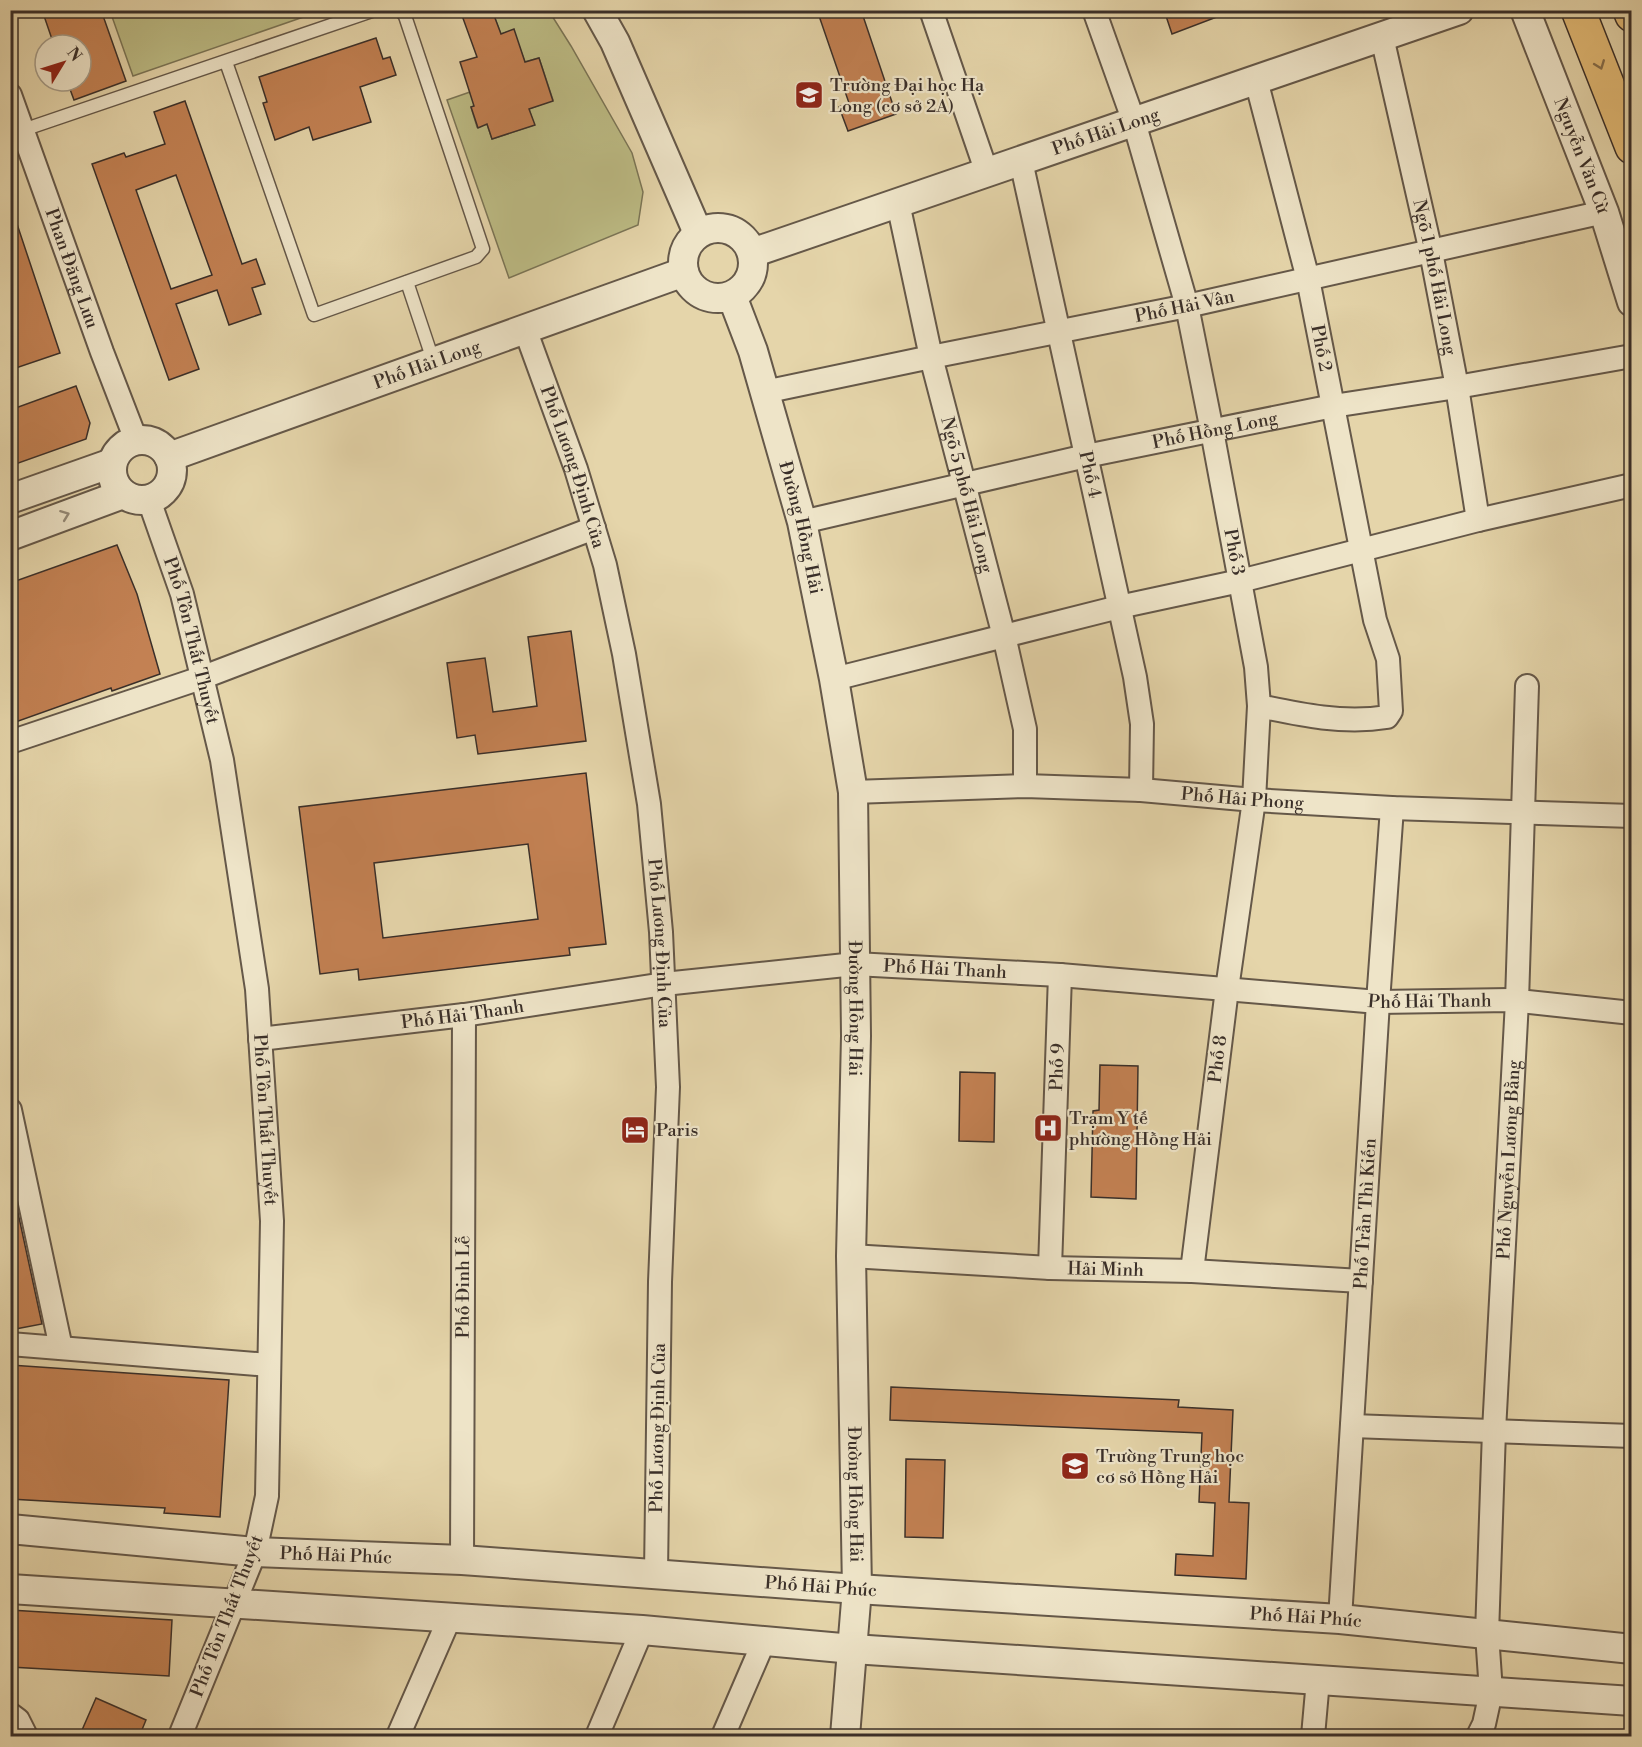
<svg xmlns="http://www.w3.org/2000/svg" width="1642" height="1747" viewBox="0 0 1642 1747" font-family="'Libre Bodoni',serif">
  <rect width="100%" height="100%" fill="#e5d5aa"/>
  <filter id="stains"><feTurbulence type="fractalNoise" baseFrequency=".00333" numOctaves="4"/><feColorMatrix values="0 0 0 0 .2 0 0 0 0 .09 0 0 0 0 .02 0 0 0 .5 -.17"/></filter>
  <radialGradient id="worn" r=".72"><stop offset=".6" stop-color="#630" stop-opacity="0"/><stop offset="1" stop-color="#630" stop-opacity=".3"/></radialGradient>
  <!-- green -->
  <g fill="#bcbb84" stroke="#7b7556" stroke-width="1.5">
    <path d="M 314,10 L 315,13 L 133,76 L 110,11 Z"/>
    <path d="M 492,11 L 549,11 L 571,46 L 632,153 L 643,192 L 638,225 L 509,278 L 447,100 L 470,92 L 475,106 L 471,107 L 477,127 L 487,124 L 492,139 L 534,125 L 529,109 L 553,100 L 539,58 L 525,62 L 513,30 L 501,34 Z"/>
  </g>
  <!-- building -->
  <g fill="#c38153" stroke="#3a2f29" stroke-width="1.5" fill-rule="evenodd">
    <path d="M 42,10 L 101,10 L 126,81 L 74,100 L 67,81 L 81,81 L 81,45 L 54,45 Z"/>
    <path d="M 460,10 L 492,10 L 501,34 L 514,29 L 525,62 L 539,58 L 553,101 L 529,109 L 535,125 L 492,139 L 487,124 L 478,128 L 471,107 L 474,106 L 460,62 L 477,57 Z"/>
    <path d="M 817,10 L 861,10 L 896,114 L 848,131 L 839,107 L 849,103 Z"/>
    <path d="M 1164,10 L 1230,10 L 1230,12 L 1172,34 Z"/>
    <path d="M 376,38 L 383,59 L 390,57 L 396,75 L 360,87 L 371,122 L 313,140 L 309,127 L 275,140 L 263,103 L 267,102 L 259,77 Z"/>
    <path d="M 185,101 L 242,264 L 256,259 L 265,284 L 252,288 L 261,314 L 229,325 L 217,290 L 176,304 L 199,369 L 169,380 L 92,164 L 124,153 L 126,157 L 165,144 L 154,112 ZM 176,175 L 212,275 L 171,289 L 136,190 Z"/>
    <path d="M 10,215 L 14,215 L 60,353 L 10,370 Z"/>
    <path d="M 76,386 L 90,423 L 86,439 L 10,466 L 10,410 Z"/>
    <path d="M 117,545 L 137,594 L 160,674 L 112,691 L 111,688 L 10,724 L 10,583 Z"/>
    <path d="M 571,631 L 586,741 L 478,754 L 475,735 L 457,738 L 447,663 L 485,658 L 493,712 L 537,706 L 528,637 Z"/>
    <path d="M 586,773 L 606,944 L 569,948 L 570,955 L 359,980 L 358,969 L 320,974 L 299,807 ZM 528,844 L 538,919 L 383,938 L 374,863 Z"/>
    <path d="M 1100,1065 L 1138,1066 L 1136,1199 L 1091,1197 L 1093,1111 L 1099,1110 Z"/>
    <path d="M 960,1072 L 995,1073 L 994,1142 L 959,1141 Z"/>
    <path d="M 10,1199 L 15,1199 L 42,1324 L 10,1330 Z"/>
    <path d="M 10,1365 L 229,1380 L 220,1517 L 164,1513 L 165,1508 L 10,1499 Z"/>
    <path d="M 891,1387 L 1179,1400 L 1178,1407 L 1233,1410 L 1229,1502 L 1249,1503 L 1246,1579 L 1175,1575 L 1176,1554 L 1213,1556 L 1215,1503 L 1199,1502 L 1202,1433 L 890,1420 Z"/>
    <path d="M 906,1459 L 945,1460 L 943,1538 L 905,1537 Z"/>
    <path d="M 10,1610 L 172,1620 L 169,1676 L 10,1667 Z"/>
    <path d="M 96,1698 L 146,1720 L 139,1737 L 79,1737 Z"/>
  </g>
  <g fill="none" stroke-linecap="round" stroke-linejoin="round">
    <!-- service casing -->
    <g stroke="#655849" stroke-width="15">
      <g id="service">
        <path d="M 226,62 L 314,315 L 476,257 L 483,249 L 405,16 L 400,10"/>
        <path d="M 23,130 L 375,10"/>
        <path d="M 407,282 L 434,363"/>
      </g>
    </g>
    <!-- minor casing -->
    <g stroke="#655849" stroke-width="26">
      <g id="minor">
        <path d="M 931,10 L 987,173"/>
        <path id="s1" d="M 1094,10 L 1134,122 L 1187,306 L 1212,431 L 1256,667 L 1259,706 L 1254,800 L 1227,989 L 1192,1271"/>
        <path id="s2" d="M 1382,37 L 1431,252 L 1457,387 L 1478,520"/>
        <path id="s3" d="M 1256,80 L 1308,279 L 1375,620 L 1388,659 L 1391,711 L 1387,717 C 1344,724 1301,715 1259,706"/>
        <path id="s4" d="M 10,95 L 102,352 L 136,440"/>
        <path id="s5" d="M 1021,161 L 1135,677 L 1142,724 L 1141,790"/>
        <path id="s6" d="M 898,203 L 931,357 L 1005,640 L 1025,729 L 1025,786"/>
        <path id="s7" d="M 525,329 L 576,469 L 605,565 L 624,654 L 649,804 L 661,932 L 668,1087 L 660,1282 L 656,1573"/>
        <path id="s8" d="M 764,392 L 931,357 L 1187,306 L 1604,212"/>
        <path id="s9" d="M 149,500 L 182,594 L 222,760 L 257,989 L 272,1221 L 267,1496 L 255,1552 L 180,1736"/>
        <path id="s10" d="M 802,522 L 1086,456 L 1333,406 L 1457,387 L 1632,356"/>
        <path d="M 834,679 L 1119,607 L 1240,581 L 1478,520 L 1632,485"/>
        <path d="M 10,742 L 201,678 L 594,528"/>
        <path id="s11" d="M 853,792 L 1025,786 L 1141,790 L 1254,800 L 1392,808 L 1632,816"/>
        <path id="s12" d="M 260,1039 L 464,1015 L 664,984 L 855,964 L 1060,975 L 1378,1002 L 1510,1000 L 1632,1013"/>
        <path d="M 10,1110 L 61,1348"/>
        <path id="s13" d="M 851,1256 L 1050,1268 L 1192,1271 L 1361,1281"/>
        <path id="s14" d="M 1050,1268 L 1060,975"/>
        <path d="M 10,1344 L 269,1365"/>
        <path d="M 1352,1426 L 1632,1436"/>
        <path id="s15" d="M 462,1560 L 464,1015"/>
        <path id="s16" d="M 1340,1619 L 1378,1002 L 1392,808"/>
        <path d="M 10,1714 L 18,1720 L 26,1736"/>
        <path d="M 398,1736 L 450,1617"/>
        <path d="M 597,1736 L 642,1630"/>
        <path d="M 723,1736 L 764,1641"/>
        <path d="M 1313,1736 L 1318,1680"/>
        <path id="s17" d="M 1478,1736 L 1484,1724 L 1491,1692 L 1487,1634 L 1494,1431 L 1517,1001 L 1527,686"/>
      </g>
    </g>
    <!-- tertiary casing -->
    <g stroke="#655849" stroke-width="32">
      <g id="tertiary">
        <path d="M 597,10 L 615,42 L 698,233"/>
        <path id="s18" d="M 1525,10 L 1604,212 L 1632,302"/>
        <circle cx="718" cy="263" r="35"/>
        <path id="s19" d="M 752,253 L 1459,10"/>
        <path id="s20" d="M 732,296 L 753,351 L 802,522 L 834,679 L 853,792 L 856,1036 L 851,1256 L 857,1589 L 845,1736"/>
        <circle cx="142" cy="470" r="30"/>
        <path id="s21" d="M 169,457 L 684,272"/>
        <path d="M 10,499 L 112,463"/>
        <path d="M 10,536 L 123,494"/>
        <path id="s22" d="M 10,1529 L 255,1552 L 462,1560 L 857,1589 L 1340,1619 L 1632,1649"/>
        <path d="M 10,1589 L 642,1630 L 853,1649 L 1632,1701"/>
      </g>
    </g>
    <!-- primary casing -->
    <g stroke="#3a2f29" stroke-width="36">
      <g id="primary">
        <path d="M 1578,10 L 1632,147"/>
        <path d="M 1630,10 L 1632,15"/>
      </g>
    </g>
    <!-- service -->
    <use href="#service" stroke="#eee4c8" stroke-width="12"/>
    <!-- minor -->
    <use href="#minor" stroke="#eee4c8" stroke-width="22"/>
    <!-- tertiary -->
    <use href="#tertiary" stroke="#eee4c8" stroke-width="28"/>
    <!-- primary -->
    <use href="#primary" stroke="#e2ba75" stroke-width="33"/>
  </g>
  <!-- one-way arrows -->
  <defs><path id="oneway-chevron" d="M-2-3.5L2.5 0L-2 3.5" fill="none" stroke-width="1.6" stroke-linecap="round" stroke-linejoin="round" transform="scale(1.5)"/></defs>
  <use stroke="#866e4b" href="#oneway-chevron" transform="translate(1600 65) rotate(69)"/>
  <use stroke="#948a78" href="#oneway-chevron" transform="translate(65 515) rotate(-21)"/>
  <!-- icons -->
  <defs>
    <g id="university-square" transform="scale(1.5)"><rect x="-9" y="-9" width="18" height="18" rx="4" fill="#8f2418" stroke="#eee4c8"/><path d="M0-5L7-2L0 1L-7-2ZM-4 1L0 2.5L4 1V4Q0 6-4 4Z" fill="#fff"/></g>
    <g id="hospital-square" transform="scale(1.5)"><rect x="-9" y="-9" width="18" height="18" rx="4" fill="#8f2418" stroke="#eee4c8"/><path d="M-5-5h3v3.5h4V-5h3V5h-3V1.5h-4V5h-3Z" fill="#fff"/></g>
    <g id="hotel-square" transform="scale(1.5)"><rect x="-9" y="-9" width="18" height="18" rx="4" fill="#8f2418" stroke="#eee4c8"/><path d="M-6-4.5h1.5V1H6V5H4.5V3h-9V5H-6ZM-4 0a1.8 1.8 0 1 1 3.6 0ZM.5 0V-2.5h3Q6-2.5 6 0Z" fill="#fff"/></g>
    <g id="school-square" transform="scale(1.5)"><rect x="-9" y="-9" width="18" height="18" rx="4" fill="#8f2418" stroke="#eee4c8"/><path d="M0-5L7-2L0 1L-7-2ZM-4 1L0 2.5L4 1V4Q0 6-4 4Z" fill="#fff"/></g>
  </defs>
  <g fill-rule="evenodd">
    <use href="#university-square" x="809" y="95"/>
    <use href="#hospital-square" x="1048" y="1128"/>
    <use href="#hotel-square" x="635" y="1130"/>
    <use href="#school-square" x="1075" y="1466"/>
  </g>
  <g text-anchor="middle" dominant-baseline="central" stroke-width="4.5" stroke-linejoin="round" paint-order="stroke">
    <!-- poi labels -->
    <g font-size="18" fill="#3a2f29" stroke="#eee4c8" text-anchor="start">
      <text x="830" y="85">Trường Đại học Hạ<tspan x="830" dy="21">Long (cơ sở 2A)</tspan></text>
      <text x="1069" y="1118">Trạm Y tế<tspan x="1069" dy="21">phường Hồng Hải</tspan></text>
      <text x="656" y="1130">Paris</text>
      <text x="1096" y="1456">Trường Trung học<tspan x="1096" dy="21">cơ sở Hồng Hải</tspan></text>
    </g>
    <!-- street labels -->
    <g font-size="18" fill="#3a2f29" stroke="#eee4c8">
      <text stroke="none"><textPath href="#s19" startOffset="374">Phố Hải Long</textPath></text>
      <text stroke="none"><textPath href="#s18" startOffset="156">Nguyễn Văn Cừ</textPath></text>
      <text stroke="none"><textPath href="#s4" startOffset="184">Phan Đăng Lưu</textPath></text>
      <text stroke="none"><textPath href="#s2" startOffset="246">Ngõ 1 phố Hải Long</textPath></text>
      <text stroke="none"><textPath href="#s8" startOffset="429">Phố Hải Vân</textPath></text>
      <text stroke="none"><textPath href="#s3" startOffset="276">Phố 2</textPath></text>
      <text stroke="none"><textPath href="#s21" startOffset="274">Phố Hải Long</textPath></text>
      <text stroke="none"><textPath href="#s10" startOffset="423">Phố Hồng Long</textPath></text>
      <text stroke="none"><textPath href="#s7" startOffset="146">Phố Lương Định Của</textPath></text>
      <text stroke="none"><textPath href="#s5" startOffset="321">Phố 4</textPath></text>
      <text stroke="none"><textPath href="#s6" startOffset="300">Ngõ 5 phố Hải Long</textPath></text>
      <text stroke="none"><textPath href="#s20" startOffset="242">Đường Hồng Hải</textPath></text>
      <text stroke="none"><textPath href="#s1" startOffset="561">Phố 3</textPath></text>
      <text stroke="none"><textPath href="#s9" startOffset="147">Phố Tôn Thất Thuyết</textPath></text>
      <text stroke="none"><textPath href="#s11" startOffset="390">Phố Hải Phong</textPath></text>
      <text stroke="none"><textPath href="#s7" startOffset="632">Phố Lương Định Của</textPath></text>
      <text stroke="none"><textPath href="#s12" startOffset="690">Phố Hải Thanh</textPath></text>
      <text stroke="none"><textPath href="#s12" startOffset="1176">Phố Hải Thanh</textPath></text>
      <text stroke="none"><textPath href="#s20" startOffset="728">Đường Hồng Hải</textPath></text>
      <text stroke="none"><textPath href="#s12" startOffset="204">Phố Hải Thanh</textPath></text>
      <text transform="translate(1218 1059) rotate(-83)">Phố 8</text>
      <text stroke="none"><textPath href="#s14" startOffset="201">Phố 9</textPath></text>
      <text stroke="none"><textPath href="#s9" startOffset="633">Phố Tôn Thất Thuyết</textPath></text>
      <text stroke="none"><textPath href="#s17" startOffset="579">Phố Nguyễn Lương Bằng</textPath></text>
      <text stroke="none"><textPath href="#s16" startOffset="406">Phố Trần Thì Kiến</textPath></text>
      <text stroke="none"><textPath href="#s13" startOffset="255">Hải Minh</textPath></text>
      <text stroke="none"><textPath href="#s15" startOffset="273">Phố Đinh Lễ</textPath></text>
      <text transform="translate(658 1428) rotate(-89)">Phố Lương Định Của</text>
      <text stroke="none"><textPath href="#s20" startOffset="1214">Đường Hồng Hải</textPath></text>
      <text stroke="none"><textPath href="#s22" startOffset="327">Phố Hải Phúc</textPath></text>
      <text stroke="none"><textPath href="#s22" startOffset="813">Phố Hải Phúc</textPath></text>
      <text transform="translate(227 1616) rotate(-69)">Phố Tôn Thất Thuyết</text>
      <text stroke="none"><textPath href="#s22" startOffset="1299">Phố Hải Phúc</textPath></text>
    </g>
  </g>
  <!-- margin -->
  <rect width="1642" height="1747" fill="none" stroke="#e5d5aa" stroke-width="36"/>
  <rect x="12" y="12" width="1618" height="1723" fill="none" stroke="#3a2f29" stroke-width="3"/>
  <rect x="18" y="18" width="1606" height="1711" fill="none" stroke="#3a2f29" stroke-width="1.5"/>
  <!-- north arrow -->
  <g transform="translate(63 63) rotate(52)"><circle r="28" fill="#eee4c8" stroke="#a69c88" stroke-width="1.5"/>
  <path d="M0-4.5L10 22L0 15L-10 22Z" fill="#8f2418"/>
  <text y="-9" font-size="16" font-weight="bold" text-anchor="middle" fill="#3a2f29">N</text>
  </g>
  <rect width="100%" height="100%" filter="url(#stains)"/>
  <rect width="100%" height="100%" fill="url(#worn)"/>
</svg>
